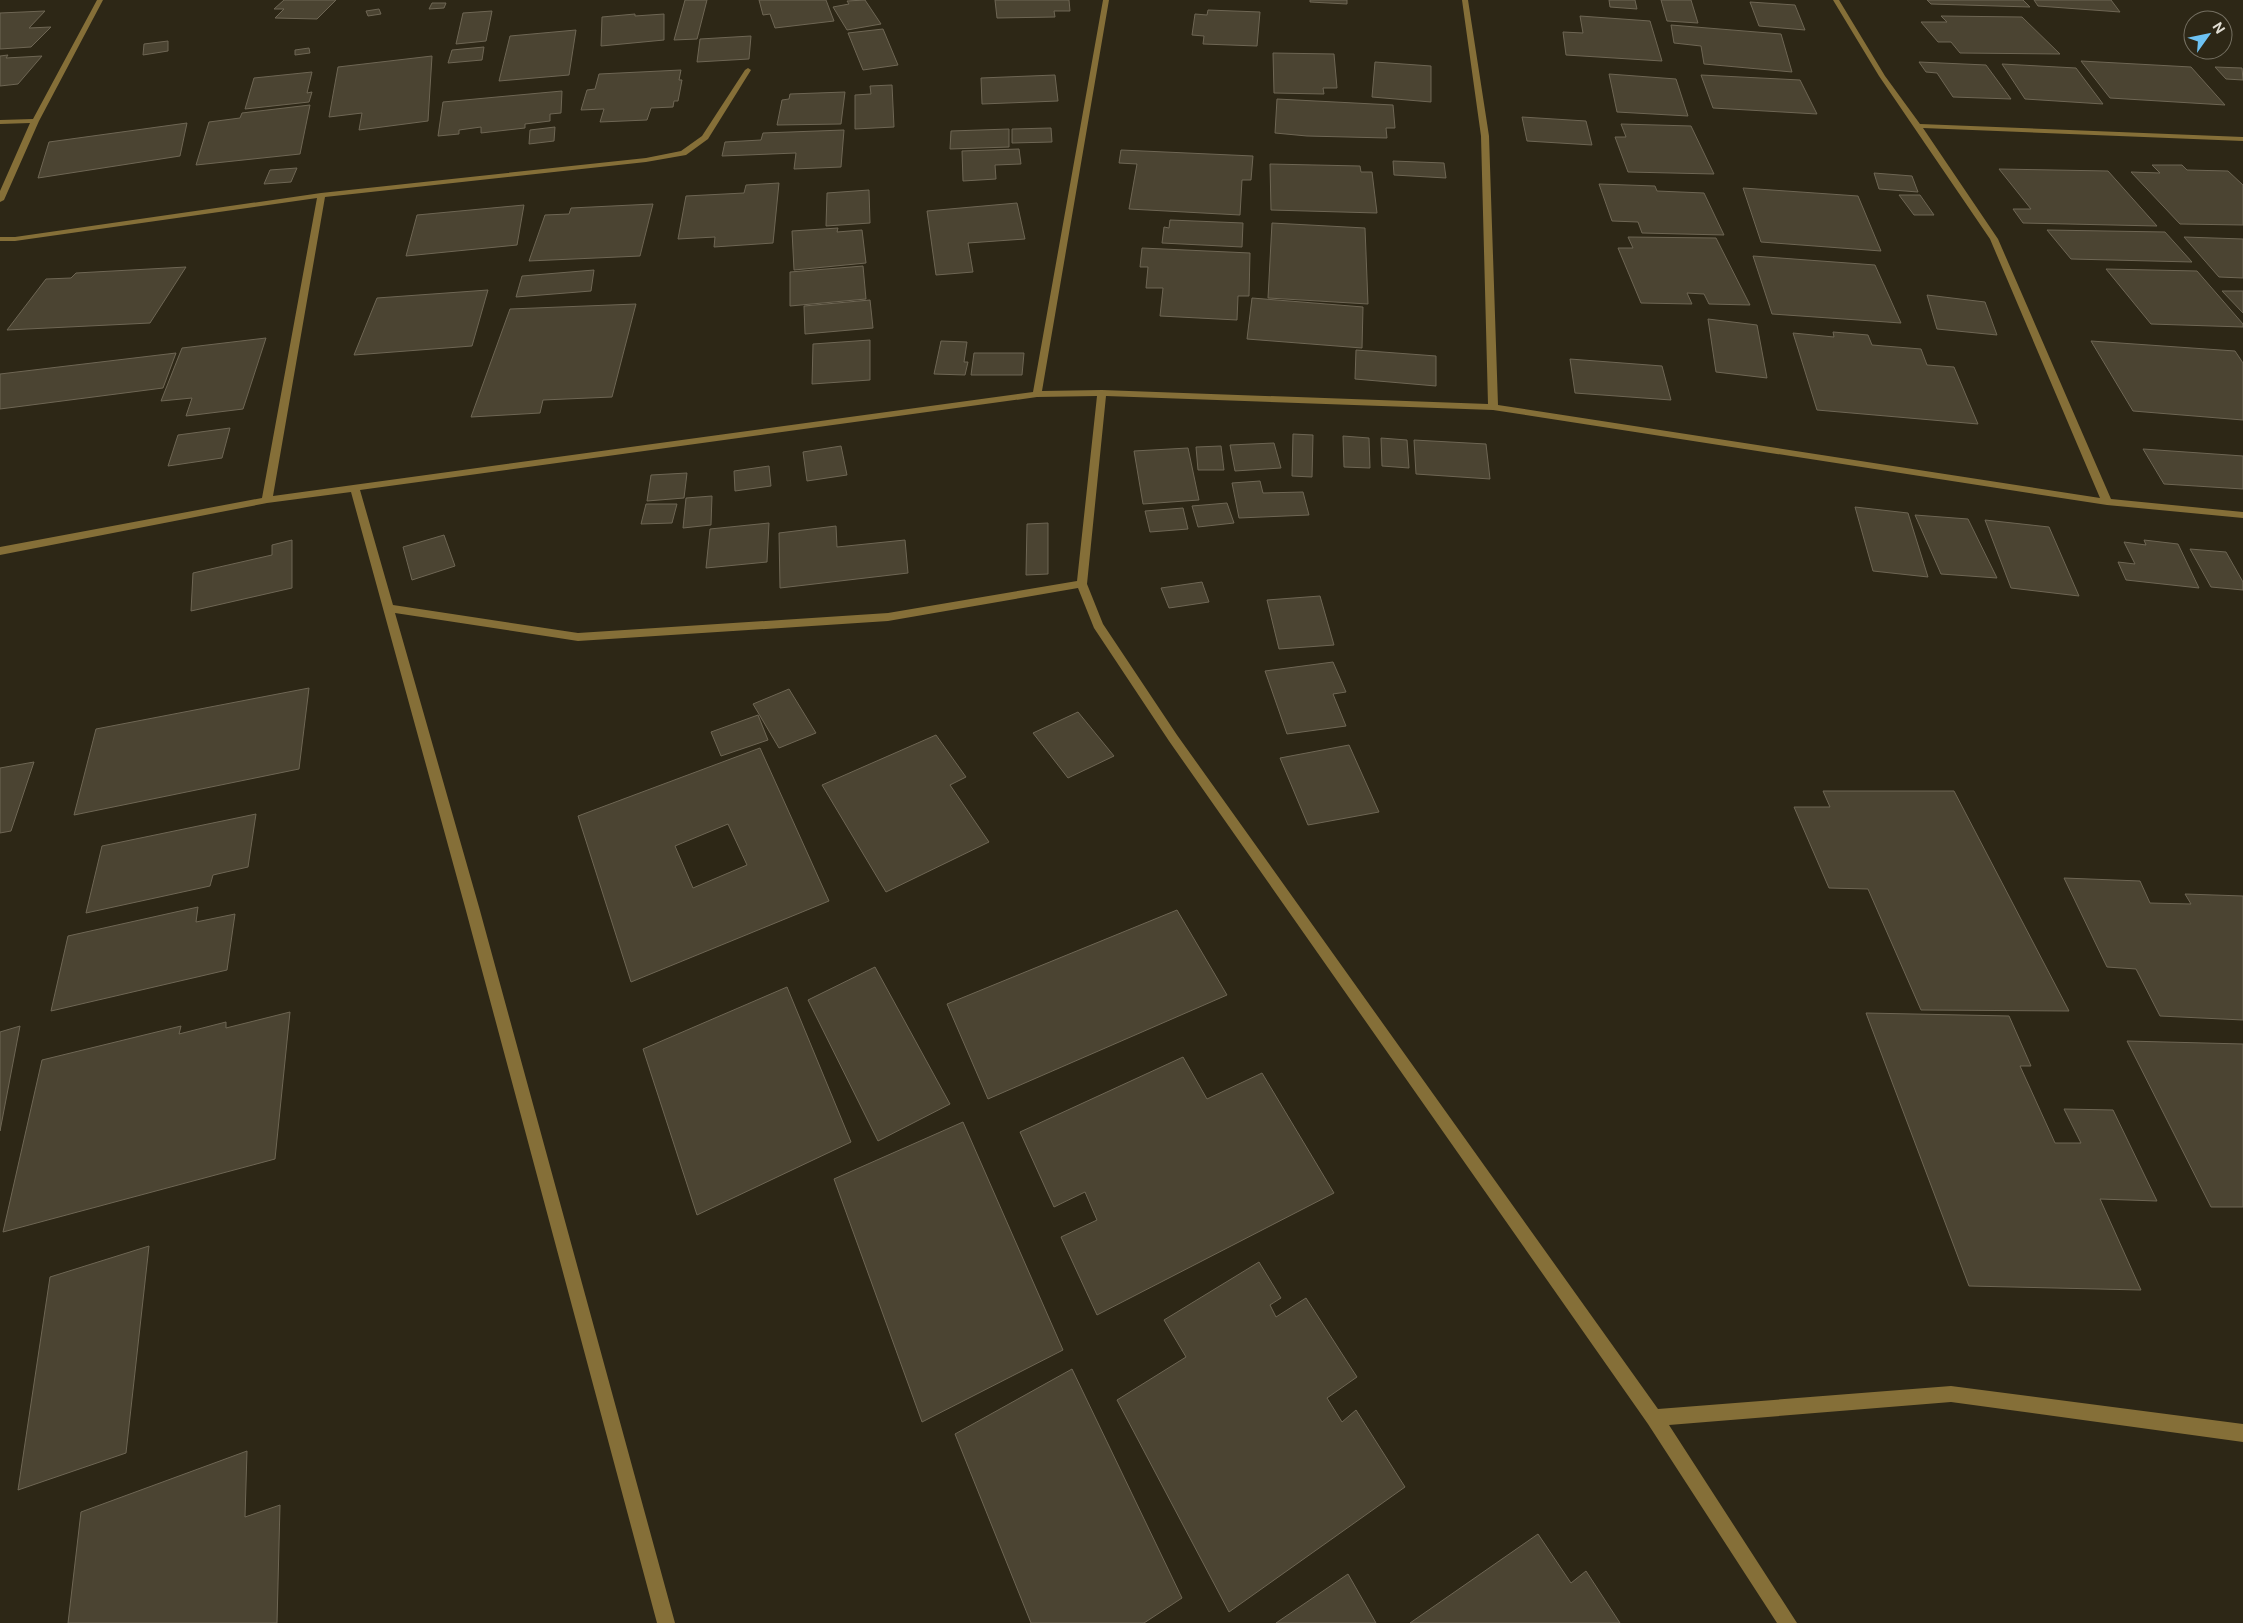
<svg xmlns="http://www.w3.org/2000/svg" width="2243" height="1623" viewBox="0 0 2243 1623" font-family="'DM Sans',sans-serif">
  <rect width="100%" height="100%" fill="#2d2716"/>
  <!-- building -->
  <g fill="#4b4432" stroke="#6e6654" fill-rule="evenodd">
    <path d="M 284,0 L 336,0 L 317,19 L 275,18 L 284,9 L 274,9 Z"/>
    <path d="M 685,0 L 707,0 L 697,39 L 674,40 Z"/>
    <path d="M 759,0 L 826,0 L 834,21 L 775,28 L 770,14 L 763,15 Z"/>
    <path d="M 865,0 L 881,24 L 847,30 L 833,7 L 849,4 L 847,1 Z"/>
    <path d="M 995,0 L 1069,0 L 1070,11 L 1054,11 L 1055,17 L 997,18 Z"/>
    <path d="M 1310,0 L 1347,0 L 1347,4 L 1310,2 Z"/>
    <path d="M 1609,0 L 1635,0 L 1637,9 L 1610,7 Z"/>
    <path d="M 1661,0 L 1691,0 L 1698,23 L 1667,21 Z"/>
    <path d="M 1927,0 L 2023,0 L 2030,7 L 1931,4 Z"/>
    <path d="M 2034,0 L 2111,0 L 2120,12 L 2038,6 Z"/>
    <path d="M 1750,2 L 1795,5 L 1805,30 L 1759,26 Z"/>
    <path d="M 432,3 L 446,3 L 444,8 L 429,9 Z"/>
    <path d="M 379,9 L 381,14 L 368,16 L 366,11 Z"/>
    <path d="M 1208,10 L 1260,12 L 1257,46 L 1203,44 L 1204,36 L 1192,35 L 1195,14 L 1207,15 Z"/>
    <path d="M 45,11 L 29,28 L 51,27 L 31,47 L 0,49 L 0,13 Z"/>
    <path d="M 492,11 L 486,41 L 456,44 L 463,13 Z"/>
    <path d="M 635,14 L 635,16 L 664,14 L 664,40 L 601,46 L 602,17 Z"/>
    <path d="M 1580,16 L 1650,21 L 1662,61 L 1566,55 L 1563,32 L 1583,33 Z"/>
    <path d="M 1941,16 L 2022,17 L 2060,54 L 1960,53 L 1951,42 L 1938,42 L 1921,22 L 1947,22 Z"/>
    <path d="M 1671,25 L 1781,34 L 1792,72 L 1704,64 L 1701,46 L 1674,43 Z"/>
    <path d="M 883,29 L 898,65 L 863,70 L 848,33 Z"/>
    <path d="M 576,30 L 569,75 L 499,81 L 510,36 Z"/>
    <path d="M 751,36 L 749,59 L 697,62 L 700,39 Z"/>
    <path d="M 168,41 L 168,51 L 143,55 L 144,44 Z"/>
    <path d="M 484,47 L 482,60 L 448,63 L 452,50 Z"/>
    <path d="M 309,48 L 310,53 L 295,55 L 295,50 Z"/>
    <path d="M 1273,53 L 1334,54 L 1337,88 L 1323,88 L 1324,94 L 1274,93 Z"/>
    <path d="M 8,55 L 6,58 L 42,56 L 18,84 L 0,86 L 0,56 Z"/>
    <path d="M 432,56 L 428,121 L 359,130 L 362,113 L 329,117 L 338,67 Z"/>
    <path d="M 2081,61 L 2191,67 L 2225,105 L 2110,98 Z"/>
    <path d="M 1375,62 L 1431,66 L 1431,102 L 1372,97 Z"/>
    <path d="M 1919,62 L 1986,65 L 2011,99 L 1953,97 L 1937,73 L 1926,72 Z"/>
    <path d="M 2002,64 L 2076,68 L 2103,104 L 2025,99 Z"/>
    <path d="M 2215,67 L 2242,68 L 2243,80 L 2226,79 Z"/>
    <path d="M 681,70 L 679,80 L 682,80 L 678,101 L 674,101 L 673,107 L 651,108 L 647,120 L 600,122 L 604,109 L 581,110 L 587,90 L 595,89 L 599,74 Z"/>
    <path d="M 312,72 L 307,93 L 312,92 L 309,102 L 245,109 L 254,78 Z"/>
    <path d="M 1609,74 L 1676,79 L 1688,116 L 1617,112 Z"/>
    <path d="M 1055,75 L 1058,101 L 982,104 L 981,78 Z"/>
    <path d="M 1701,75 L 1800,80 L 1817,114 L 1713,108 Z"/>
    <path d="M 892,85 L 894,127 L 855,129 L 855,95 L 871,94 L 870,86 Z"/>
    <path d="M 562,91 L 561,113 L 550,114 L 550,121 L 525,124 L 525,128 L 481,133 L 481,127 L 459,130 L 459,134 L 438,136 L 443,102 Z"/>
    <path d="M 845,92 L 841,124 L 777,125 L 782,100 L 789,99 L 790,94 Z"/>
    <path d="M 1277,99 L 1393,105 L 1395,128 L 1386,128 L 1387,138 L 1307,136 L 1275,133 Z"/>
    <path d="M 310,105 L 300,154 L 196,165 L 209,122 L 240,118 L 242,113 Z"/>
    <path d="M 1522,117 L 1586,121 L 1592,145 L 1527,141 Z"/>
    <path d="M 187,123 L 180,156 L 38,178 L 49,142 Z"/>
    <path d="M 1621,124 L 1691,126 L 1714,174 L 1628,172 L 1615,137 L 1626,137 Z"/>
    <path d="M 555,127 L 554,141 L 529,144 L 530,130 Z"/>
    <path d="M 1051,128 L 1052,142 L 1012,143 L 1012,129 Z"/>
    <path d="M 1009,129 L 1009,147 L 950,149 L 951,131 Z"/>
    <path d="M 844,130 L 841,167 L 794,169 L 796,153 L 722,156 L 725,142 L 761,140 L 763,133 Z"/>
    <path d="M 1019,149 L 1021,164 L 995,165 L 996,179 L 963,181 L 962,151 Z"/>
    <path d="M 1121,150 L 1253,156 L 1251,180 L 1242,180 L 1240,215 L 1129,209 L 1137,164 L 1119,163 Z"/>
    <path d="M 1393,161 L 1444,163 L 1446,178 L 1394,175 Z"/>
    <path d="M 1270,164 L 1360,166 L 1361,172 L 1372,172 L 1377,213 L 1271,210 Z"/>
    <path d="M 2152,165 L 2182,165 L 2187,170 L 2228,171 L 2243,185 L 2243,225 L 2180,224 L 2131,172 L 2160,173 Z"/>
    <path d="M 297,168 L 291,182 L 264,184 L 270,170 Z"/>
    <path d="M 1999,169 L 2108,171 L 2157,226 L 2023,223 L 2013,209 L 2031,209 Z"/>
    <path d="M 1874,173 L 1912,176 L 1918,192 L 1879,189 Z"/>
    <path d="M 779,183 L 773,243 L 714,247 L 715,237 L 678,239 L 686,196 L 744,193 L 746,185 Z"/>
    <path d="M 1599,184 L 1655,186 L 1657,191 L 1704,193 L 1724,235 L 1642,233 L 1638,222 L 1612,221 Z"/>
    <path d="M 1743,188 L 1858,196 L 1881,251 L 1761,242 Z"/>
    <path d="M 869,190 L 870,223 L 826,226 L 827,193 Z"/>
    <path d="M 1899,195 L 1920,195 L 1934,215 L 1914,215 Z"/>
    <path d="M 1017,203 L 1025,239 L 968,243 L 973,272 L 936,275 L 927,211 Z"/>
    <path d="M 653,204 L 640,256 L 529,261 L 545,215 L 569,214 L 571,208 Z"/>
    <path d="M 524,205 L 517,245 L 406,256 L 417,215 Z"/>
    <path d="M 1170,220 L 1243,223 L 1242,247 L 1162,243 L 1164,227 L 1169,228 Z"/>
    <path d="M 1272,223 L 1365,228 L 1368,304 L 1268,298 Z"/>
    <path d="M 838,228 L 837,232 L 862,230 L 866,263 L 794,270 L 792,231 Z"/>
    <path d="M 2047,230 L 2165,232 L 2192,262 L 2071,259 Z"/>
    <path d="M 1628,237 L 1716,238 L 1750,305 L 1709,304 L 1704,294 L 1687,293 L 1692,304 L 1641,303 L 1618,248 L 1633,248 Z"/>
    <path d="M 2184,237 L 2243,239 L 2243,278 L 2219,277 Z"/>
    <path d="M 1142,248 L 1250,253 L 1249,296 L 1238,296 L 1237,320 L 1160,316 L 1163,288 L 1146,288 L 1148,267 L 1140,267 Z"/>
    <path d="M 1753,256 L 1875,265 L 1901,323 L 1772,314 Z"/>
    <path d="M 863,266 L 866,299 L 790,306 L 790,272 Z"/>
    <path d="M 186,267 L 150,323 L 7,330 L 46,279 L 71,278 L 76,273 Z"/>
    <path d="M 2106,269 L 2197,271 L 2243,324 L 2243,327 L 2151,324 Z"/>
    <path d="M 594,270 L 591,291 L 516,297 L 522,276 Z"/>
    <path d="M 488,290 L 472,346 L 354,355 L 377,298 Z"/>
    <path d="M 2222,291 L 2243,291 L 2243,313 Z"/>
    <path d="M 1927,295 L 1985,302 L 1997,335 L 1937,329 Z"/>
    <path d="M 1252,298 L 1363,307 L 1362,348 L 1247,339 Z"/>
    <path d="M 870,300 L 873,328 L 805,334 L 804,306 Z"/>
    <path d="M 636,304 L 612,397 L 543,400 L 540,413 L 471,417 L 510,309 Z"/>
    <path d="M 1708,319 L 1757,325 L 1767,378 L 1716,372 Z"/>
    <path d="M 1833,332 L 1868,335 L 1872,345 L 1921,349 L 1927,365 L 1954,367 L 1978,424 L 1817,410 L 1793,333 L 1834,337 Z"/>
    <path d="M 266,338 L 243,409 L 186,416 L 192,398 L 161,401 L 182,348 Z"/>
    <path d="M 870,340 L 870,380 L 812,384 L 813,344 Z"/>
    <path d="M 941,341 L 967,342 L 964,362 L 968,362 L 965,375 L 934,374 Z"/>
    <path d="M 2091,341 L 2235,351 L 2243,363 L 2243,420 L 2133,411 Z"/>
    <path d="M 1356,350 L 1436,356 L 1436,386 L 1355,379 Z"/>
    <path d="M 176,353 L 163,388 L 0,409 L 0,374 Z"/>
    <path d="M 974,353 L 1024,353 L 1022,375 L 971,375 Z"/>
    <path d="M 1570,359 L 1662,366 L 1671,400 L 1575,393 Z"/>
    <path d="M 230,428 L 222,458 L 168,466 L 178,435 Z"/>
    <path d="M 1293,434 L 1313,435 L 1312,477 L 1292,476 Z"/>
    <path d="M 1343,436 L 1369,438 L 1370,468 L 1344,467 Z"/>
    <path d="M 1381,438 L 1407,440 L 1409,468 L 1382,466 Z"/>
    <path d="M 1414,440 L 1486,444 L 1490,479 L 1416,474 Z"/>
    <path d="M 1274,443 L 1281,468 L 1235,471 L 1230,445 Z"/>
    <path d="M 841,446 L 847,475 L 807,481 L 803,452 Z"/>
    <path d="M 1221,446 L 1224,470 L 1198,470 L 1196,447 Z"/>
    <path d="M 1188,448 L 1199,500 L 1143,504 L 1134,451 Z"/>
    <path d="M 2143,449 L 2243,456 L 2243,489 L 2164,484 Z"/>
    <path d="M 769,466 L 771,486 L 735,491 L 734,471 Z"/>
    <path d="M 687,473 L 684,498 L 647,501 L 651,475 Z"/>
    <path d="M 1260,481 L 1263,493 L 1303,492 L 1309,515 L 1239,518 L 1232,483 Z"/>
    <path d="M 712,496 L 711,525 L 683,528 L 686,498 Z"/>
    <path d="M 1227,503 L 1234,523 L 1198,527 L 1192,506 Z"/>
    <path d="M 646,504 L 677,504 L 672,523 L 641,524 Z"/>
    <path d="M 1855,507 L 1908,513 L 1928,577 L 1873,571 Z"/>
    <path d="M 1183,508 L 1188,529 L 1150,532 L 1145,511 Z"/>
    <path d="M 1915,515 L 1968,519 L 1997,578 L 1941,574 Z"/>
    <path d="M 1985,520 L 2049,527 L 2079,596 L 2011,588 Z"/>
    <path d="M 769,523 L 767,562 L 706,568 L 710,529 Z"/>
    <path d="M 1048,523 L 1048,574 L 1026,575 L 1027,524 Z"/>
    <path d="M 836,526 L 837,547 L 905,540 L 908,573 L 780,588 L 779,533 Z"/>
    <path d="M 444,535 L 455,566 L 412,580 L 403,547 Z"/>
    <path d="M 292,540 L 292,588 L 191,611 L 193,573 L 272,555 L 272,545 Z"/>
    <path d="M 2144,540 L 2178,544 L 2199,588 L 2126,580 L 2118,562 L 2135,564 L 2124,542 L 2146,545 Z"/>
    <path d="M 2190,549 L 2226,552 L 2243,582 L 2243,590 L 2211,587 Z"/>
    <path d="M 1202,582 L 1209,602 L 1169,608 L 1161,588 Z"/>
    <path d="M 1320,596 L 1334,645 L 1279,649 L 1267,600 Z"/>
    <path d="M 1333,662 L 1346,692 L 1333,694 L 1346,726 L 1287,734 L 1265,671 Z"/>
    <path d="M 309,688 L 299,769 L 74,815 L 96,729 Z"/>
    <path d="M 789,689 L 816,733 L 779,748 L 753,704 Z"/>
    <path d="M 1078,712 L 1114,756 L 1068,778 L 1033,733 Z"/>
    <path d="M 758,715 L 768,740 L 721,756 L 711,732 Z"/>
    <path d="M 936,735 L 966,777 L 950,785 L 989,842 L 886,892 L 822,785 Z"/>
    <path d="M 1349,745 L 1379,812 L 1308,825 L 1280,758 Z"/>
    <path d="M 760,748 L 829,901 L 631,982 L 578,816 ZM 728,824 L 747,865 L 693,888 L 675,846 Z"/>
    <path d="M 34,762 L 11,831 L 0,833 L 0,768 Z"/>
    <path d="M 1823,791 L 1954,791 L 2069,1011 L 1921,1010 L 1868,889 L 1829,888 L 1794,807 L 1830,807 Z"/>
    <path d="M 256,814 L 248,867 L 213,875 L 210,886 L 86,913 L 102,846 Z"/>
    <path d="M 2064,878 L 2140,881 L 2150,903 L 2191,904 L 2185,894 L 2243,896 L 2243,1020 L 2160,1016 L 2136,969 L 2107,967 Z"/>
    <path d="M 198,907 L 196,922 L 235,914 L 227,970 L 51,1011 L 68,936 Z"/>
    <path d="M 1177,910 L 1227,995 L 988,1099 L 947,1004 Z"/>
    <path d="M 875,967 L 950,1104 L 878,1141 L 808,1000 Z"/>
    <path d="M 787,987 L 851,1142 L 697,1215 L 643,1049 Z"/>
    <path d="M 290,1012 L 275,1159 L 3,1232 L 42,1060 L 181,1026 L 179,1034 L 226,1022 L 226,1028 Z"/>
    <path d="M 1866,1013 L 2009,1016 L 2031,1066 L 2020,1066 L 2055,1143 L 2081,1143 L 2064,1109 L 2113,1110 L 2157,1201 L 2100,1199 L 2141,1290 L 1969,1286 Z"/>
    <path d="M 20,1026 L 0,1131 L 0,1032 Z"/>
    <path d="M 2127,1041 L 2243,1044 L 2243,1207 L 2211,1207 Z"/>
    <path d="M 1183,1057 L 1207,1099 L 1262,1073 L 1334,1193 L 1097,1315 L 1061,1237 L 1097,1220 L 1085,1192 L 1054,1207 L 1020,1132 Z"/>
    <path d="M 963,1122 L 1063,1350 L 922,1422 L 834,1179 Z"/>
    <path d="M 149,1246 L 126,1453 L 18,1490 L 50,1277 Z"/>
    <path d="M 1259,1262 L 1281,1298 L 1270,1305 L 1276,1317 L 1306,1298 L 1357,1377 L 1327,1398 L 1342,1422 L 1356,1410 L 1405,1487 L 1229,1612 L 1117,1400 L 1186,1357 L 1164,1320 Z"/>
    <path d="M 1072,1369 L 1182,1598 L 1144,1623 L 1031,1623 L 955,1434 Z"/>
    <path d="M 247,1451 L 245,1517 L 280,1505 L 277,1623 L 68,1623 L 81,1512 Z"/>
    <path d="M 1538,1534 L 1571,1583 L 1586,1571 L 1620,1623 L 1410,1623 Z"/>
    <path d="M 1348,1574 L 1376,1623 L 1276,1623 Z"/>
  </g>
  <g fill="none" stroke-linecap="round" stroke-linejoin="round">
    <!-- minor -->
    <g fill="#856f38" fill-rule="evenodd">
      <path d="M 97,0 L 103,0 L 39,121 L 4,200 L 0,202 L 0,191 L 30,123 L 0,124 L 0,120 L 33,119 Z"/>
      <path d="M 1103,0 L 1109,0 L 1042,391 L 1102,390 L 1488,404 L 1481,136 L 1462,0 L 1468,0 L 1489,136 L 1498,405 L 2100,498 L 1990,239 L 1879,76 L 1833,0 L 1839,0 L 1885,76 L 1920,124 L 2243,137 L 2243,141 L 1923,128 L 1998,239 L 2111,499 L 2243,512 L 2243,518 L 2107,505 L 1493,410 L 1106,396 L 1087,584 L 1103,624 L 1177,735 L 1658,1409 L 1951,1386 L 2243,1424 L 2243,1442 L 1951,1402 L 1669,1425 L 1797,1623 L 1777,1623 L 1648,1424 L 1169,741 L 1094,628 L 1078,588 L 888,621 L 578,641 L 395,613 L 479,907 L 675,1623 L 657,1623 L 465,907 L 351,492 L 267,503 L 0,555 L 0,547 L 262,498 L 317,198 L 15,241 L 0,241 L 0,237 L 15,237 L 321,193 L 646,158 L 681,151 L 702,136 L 745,70 L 748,68 L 751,70 L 708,139 L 686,155 L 646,162 L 325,197 L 273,496 L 1033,392 ZM 1097,396 L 1077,581 L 888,613 L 578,633 L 393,605 L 360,490 L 1037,397 Z"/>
    </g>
  </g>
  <!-- north arrow -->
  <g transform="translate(2208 35) rotate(57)"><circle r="24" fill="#2d2716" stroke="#757062"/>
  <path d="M0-4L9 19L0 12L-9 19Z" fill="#6dc2f3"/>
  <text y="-8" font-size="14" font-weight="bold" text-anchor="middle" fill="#e2ded4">N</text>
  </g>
</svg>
